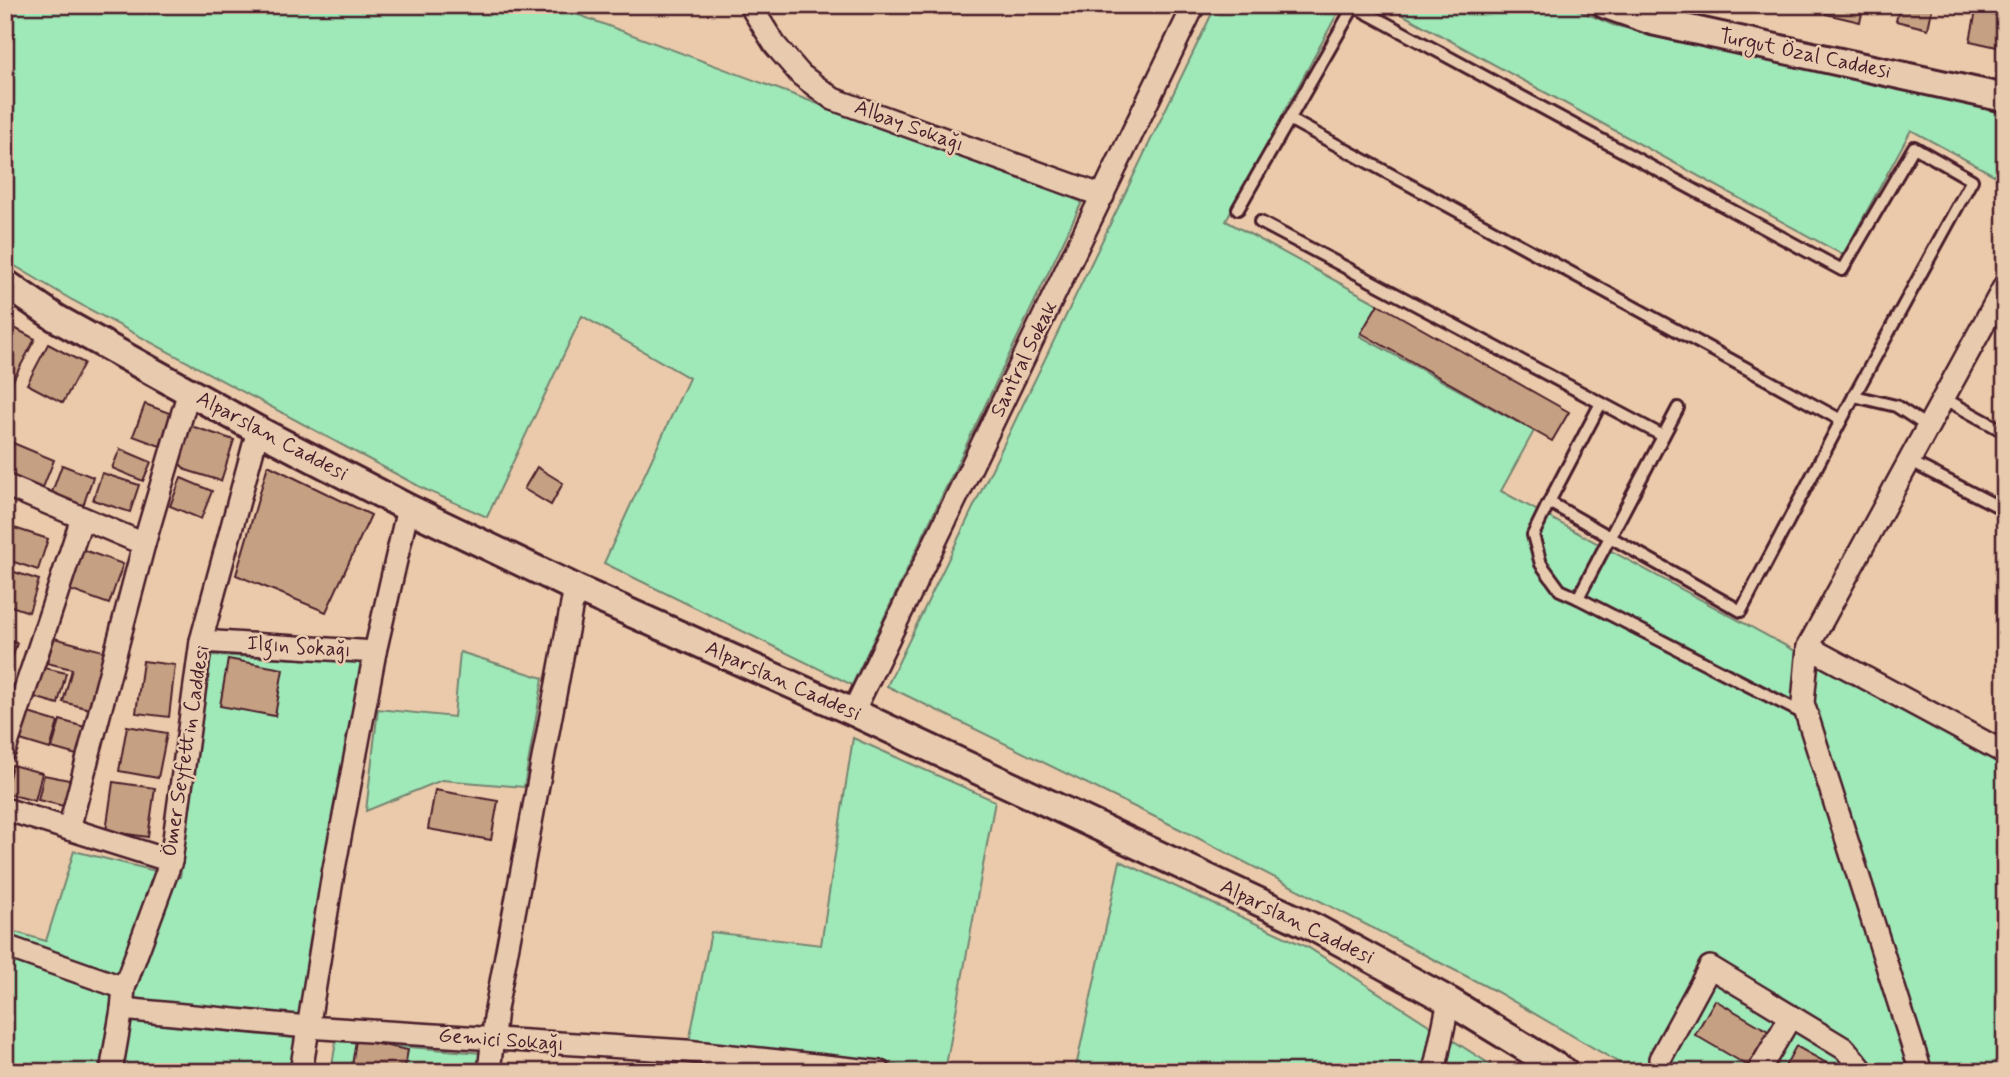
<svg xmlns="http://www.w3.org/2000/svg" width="2010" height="1077" viewBox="0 0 2010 1077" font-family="Mynerve,sans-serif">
  <rect width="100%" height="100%" fill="#eacaaa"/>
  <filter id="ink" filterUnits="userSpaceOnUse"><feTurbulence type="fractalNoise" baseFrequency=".0143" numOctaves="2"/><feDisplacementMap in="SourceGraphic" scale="14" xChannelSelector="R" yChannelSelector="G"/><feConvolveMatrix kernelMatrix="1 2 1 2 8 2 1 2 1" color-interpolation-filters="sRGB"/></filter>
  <g filter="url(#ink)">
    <!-- green -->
    <g fill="#9fe8b7" stroke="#748471" stroke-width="2">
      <path d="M 5,5 L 552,5 L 1082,202 L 852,685 L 604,563 L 689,378 L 582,316 L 487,517 L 424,489 L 72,300 L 5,260 Z"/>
      <path d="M 1216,5 L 1342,5 L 1226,221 L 1378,304 L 1360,336 L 1534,431 L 1501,491 L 2005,765 L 2005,1072 L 1635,1072 L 1497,992 L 1194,836 L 887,686 Z"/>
      <path d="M 1385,5 L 1567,5 L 1613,25 L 2005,111 L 2005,181 L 1911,130 L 1843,255 Z"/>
      <path d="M 460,652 L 543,678 L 524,787 L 442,780 L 366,811 L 378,709 L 454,717 Z"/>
      <path d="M 211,655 L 364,662 L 298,1072 L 5,1072 L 5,929 L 46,941 L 74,851 L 180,877 Z"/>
      <path d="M 853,738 L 995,801 L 945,1071 L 689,1042 L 711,932 L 821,945 Z"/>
      <path d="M 1120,861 L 1309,948 L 1502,1072 L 1075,1072 Z"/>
      <path d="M 336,1041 L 482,1053 L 479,1072 L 331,1072 Z"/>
    </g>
    <!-- building -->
    <g fill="#c6a082" stroke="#4a1f2b" stroke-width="2">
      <path d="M 1828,5 L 1864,5 L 1860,22 L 1826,14 Z"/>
      <path d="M 1900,5 L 1933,5 L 1928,29 L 1896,21 Z"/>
      <path d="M 1976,11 L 2003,17 L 1997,47 L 1970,41 Z"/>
      <path d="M 1378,304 L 1569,412 L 1552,441 L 1361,333 Z"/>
      <path d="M 5,323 L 35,339 L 5,395 Z"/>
      <path d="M 48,344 L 84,363 L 63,403 L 27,384 Z"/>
      <path d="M 145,404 L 172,414 L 160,446 L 133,436 Z"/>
      <path d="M 191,426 L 234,440 L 221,481 L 186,470 L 179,463 Z"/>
      <path d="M 13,443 L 54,460 L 40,495 L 5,481 L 5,462 Z"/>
      <path d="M 120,449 L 151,462 L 143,481 L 112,468 Z"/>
      <path d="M 62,465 L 93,477 L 83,506 L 51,495 Z"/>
      <path d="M 268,465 L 371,515 L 326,612 L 236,575 Z"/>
      <path d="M 537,467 L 563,483 L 551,505 L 524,489 Z"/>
      <path d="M 102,473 L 139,485 L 130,512 L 93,500 Z"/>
      <path d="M 181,478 L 212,491 L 201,519 L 170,506 Z"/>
      <path d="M 5,525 L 48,539 L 38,570 L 5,559 Z"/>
      <path d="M 78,548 L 123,564 L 109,604 L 64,588 Z"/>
      <path d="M 5,569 L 39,580 L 29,612 L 5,604 Z"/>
      <path d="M 54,638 L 106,652 L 90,709 L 63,702 L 72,669 L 47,663 Z"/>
      <path d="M 5,639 L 17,643 L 7,674 L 5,674 Z"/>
      <path d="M 228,659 L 283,669 L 275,716 L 220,706 Z"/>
      <path d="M 143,661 L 175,665 L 169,717 L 136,713 Z"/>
      <path d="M 41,667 L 66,673 L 58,704 L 34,697 Z"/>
      <path d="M 25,712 L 58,722 L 50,749 L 17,739 Z"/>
      <path d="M 60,720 L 88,728 L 80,756 L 52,748 Z"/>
      <path d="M 127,726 L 167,733 L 158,778 L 119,771 Z"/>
      <path d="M 12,765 L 42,773 L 35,801 L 5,793 Z"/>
      <path d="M 44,775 L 74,781 L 68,807 L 38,800 Z"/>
      <path d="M 113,782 L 155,788 L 148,837 L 106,831 Z"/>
      <path d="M 435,790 L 498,801 L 491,840 L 428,829 Z"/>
      <path d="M 1715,1000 L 1770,1032 L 1750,1067 L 1695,1035 Z"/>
      <path d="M 356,1040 L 408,1050 L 404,1072 L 351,1072 Z"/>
      <path d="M 1796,1046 L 1843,1072 L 1782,1072 Z"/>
    </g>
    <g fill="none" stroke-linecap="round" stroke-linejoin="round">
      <!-- service casing -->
      <g stroke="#4a1f2b" stroke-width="16">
        <g id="service">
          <path d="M 1289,119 L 1841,420"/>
          <path d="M 1238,209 L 1354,6 L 1842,270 L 1914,147 L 1972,180 L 1854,396 L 1896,406 L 1928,427"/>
          <path d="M 1260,222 L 1663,436"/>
          <path d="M 1943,398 L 2005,432"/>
          <path d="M 1678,408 L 1610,537 L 1741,611 L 1854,396"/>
          <path d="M 1909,461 L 2005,510"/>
          <path d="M 1549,502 L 1533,535 L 1541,564 L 1560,590 L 1578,598 L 1610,537 L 1549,502 L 1601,403"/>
          <path d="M 1578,598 L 1806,715"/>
        </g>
      </g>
      <!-- minor casing -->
      <g stroke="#4a1f2b" stroke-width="26">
        <g id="minor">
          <path d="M 750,5 L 775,45 L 801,75 L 833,99 L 1103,196"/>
          <path d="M 5,485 L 144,544 L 189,391"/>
          <path d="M 201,641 L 375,652 L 408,508"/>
          <path d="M 1808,647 L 2005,753"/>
          <path d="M 853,712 L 1194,5"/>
          <path d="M 5,750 L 82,518"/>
          <path d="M 5,809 L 171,861"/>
          <path d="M 69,829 L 144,544"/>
          <path d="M 5,946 L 124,988"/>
          <path d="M 122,1009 L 307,1027 L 686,1051 L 880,1072"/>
          <path d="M 1660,1059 L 1710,967 L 1845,1049 L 1864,1072"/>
          <path d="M 111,1072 L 122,1009 L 124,988 L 171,861 L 201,641 L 258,430"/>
          <path d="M 301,1072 L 333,874 L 375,652"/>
          <path d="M 489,1072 L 496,1009 L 575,588"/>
          <path d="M 1434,1072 L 1449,1001"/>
          <path d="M 1758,1072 L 1791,1016"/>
          <path d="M 1921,1072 L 1803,703 L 1808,647 L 2005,285"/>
        </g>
      </g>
      <!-- tertiary casing -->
      <g stroke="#4a1f2b" stroke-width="32">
        <g id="tertiary">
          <path d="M 1606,5 L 1652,21 L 2005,98"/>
          <path d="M 5,283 L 56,318 L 258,430 L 408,508 L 575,588 L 853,712 L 1315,928 L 1449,1001 L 1565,1072"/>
        </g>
      </g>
      <!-- service -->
      <use href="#service" stroke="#e8cbaf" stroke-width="10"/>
      <!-- minor -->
      <use href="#minor" stroke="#e8cbaf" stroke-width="21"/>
      <!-- tertiary -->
      <use href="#tertiary" stroke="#e8cbaf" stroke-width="26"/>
    </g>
  </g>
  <g text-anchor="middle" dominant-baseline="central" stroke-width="5" stroke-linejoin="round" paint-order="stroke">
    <!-- street labels -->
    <g font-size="21" fill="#4a1f2b" stroke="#e8cbaf">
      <text transform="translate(1805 54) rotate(12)">Turgut Özal Caddesi</text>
      <text transform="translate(909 126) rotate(20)">Albay Sokağı</text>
      <text transform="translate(1024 359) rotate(-64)">Santral Sokak</text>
      <text transform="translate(272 436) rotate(28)">Alparslan Caddesi</text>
      <text transform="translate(299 647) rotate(4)">Ilgın Sokağı</text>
      <text transform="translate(783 681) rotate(24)">Alparslan Caddesi</text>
      <text transform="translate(186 751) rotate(-81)">Ömer Seyfettin Caddesi</text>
      <text transform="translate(1297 922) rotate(26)">Alparslan Caddesi</text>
      <text transform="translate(501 1040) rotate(4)">Gemici Sokağı</text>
    </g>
  </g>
  <!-- margin -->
  <rect width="2010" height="1077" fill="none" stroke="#e8cbaf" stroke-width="28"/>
  <rect x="14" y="14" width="1982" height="1049" fill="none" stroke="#4a1f2b" stroke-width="2.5" filter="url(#ink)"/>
</svg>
